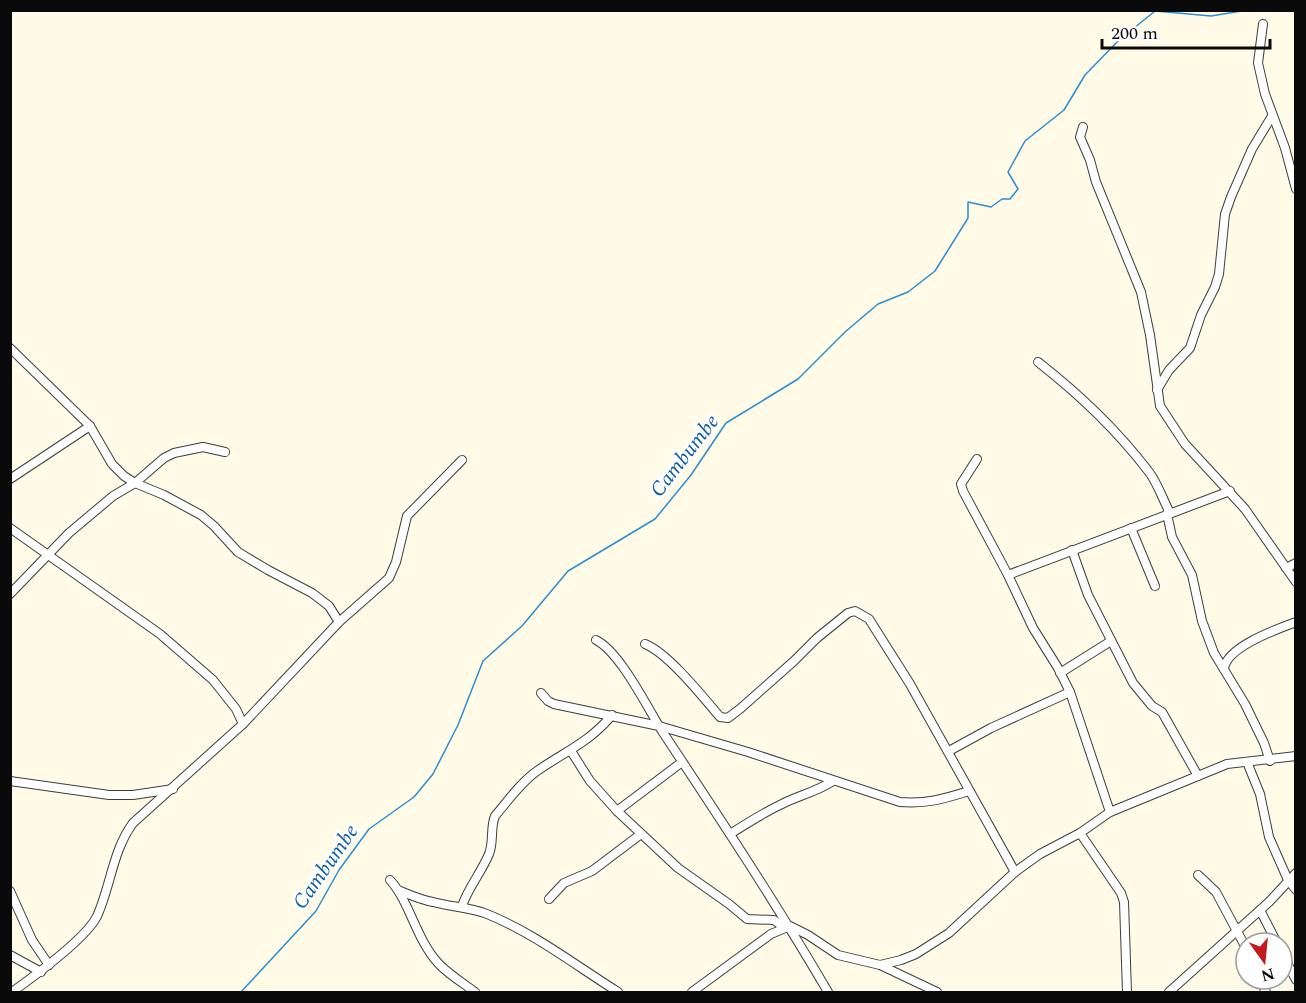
<svg xmlns="http://www.w3.org/2000/svg" width="1306" height="1003" viewBox="0 0 1306 1003" font-family="Spectral,serif">
  <rect width="100%" height="100%" fill="#fffbe7"/>
  <g fill="none" stroke-linecap="round" stroke-linejoin="round">
    <!-- stream -->
    <path stroke="#2c8cd5" stroke-width="1.5" d="M 241,992 L 316,911 L 339,870 L 369,829 L 414,797 L 433,774 L 458,725 L 483,661 L 522,626 L 568,571 L 655,519 L 691,475 L 726,423 L 798,379 L 845,332 L 878,304 L 908,292 L 935,271 L 968,218 L 968,202 L 991,207 L 1002,199 L 1010,199 L 1018,189 L 1008,172 L 1025,141 L 1064,110 L 1085,75 L 1118,41 L 1155,11 L 1211,16 L 1248,10"/>
    <!-- minor casing -->
    <g stroke="#3d3d3d" stroke-width="10">
      <g id="minor">
        <path d="M 1263,24 L 1258,63 L 1265,94 L 1285,148 L 1296,189"/>
        <path d="M 1083,127 L 1080,137 L 1090,160 L 1096,182 L 1141,292 L 1150,335 L 1160,406 L 1185,444 L 1245,509 L 1296,582"/>
        <path d="M 10,348 L 90,426 L 112,464 L 124,476 L 135,483 L 164,495 L 201,515 L 214,526 L 238,552 L 268,570 L 312,593 L 329,606 L 339,622"/>
        <path d="M 1038,362 C 1079,394 1117,430 1149,472 C 1158,484 1163,500 1170,513"/>
        <path d="M 1157,390 L 1169,370 L 1190,348 L 1201,315 L 1215,287 L 1219,274 L 1225,214 L 1231,197 L 1252,149 L 1272,116"/>
        <path d="M 977,459 L 961,484 L 963,491 L 1008,575 L 1033,628 L 1058,668 L 1070,692 L 1110,812"/>
        <path d="M 10,479 L 90,426"/>
        <path d="M 1167,514 L 1172,537 L 1192,575 L 1202,621 L 1214,653 L 1245,704 L 1264,743 L 1270,761"/>
        <path d="M 10,528 L 160,634 L 213,680 L 236,709 L 243,724"/>
        <path d="M 1131,528 L 1155,586"/>
        <path d="M 1072,550 L 1088,595 L 1133,683 L 1152,706 L 1162,712 L 1198,776"/>
        <path d="M 1286,568 L 1296,563"/>
        <path d="M 1008,575 L 1230,491"/>
        <path d="M 10,594 L 69,533 L 113,496 L 135,483 L 164,458 L 174,453 L 203,447 L 225,452"/>
        <path d="M 596,640 C 620,652 647,707 662,731 C 719,817 776,903 828,992"/>
        <path d="M 645,644 C 668,653 703,697 720,717 L 728,718 L 741,708 L 794,661 L 817,638 L 848,613 L 855,611 L 869,619 L 910,684 L 1015,872"/>
        <path d="M 1224,669 C 1226,647 1277,629 1296,622"/>
        <path d="M 1060,673 L 1111,641"/>
        <path d="M 541,693 L 548,701 L 554,704 L 659,726 L 748,752 L 900,802 C 928,804 943,799 969,791"/>
        <path d="M 571,751 L 590,781 L 617,811 L 678,868 L 729,904 L 747,919 L 774,920 L 785,928"/>
        <path d="M 949,751 L 991,728 L 1070,692"/>
        <path d="M 1247,762 L 1260,794 L 1269,837 L 1288,880 L 1296,890"/>
        <path d="M 10,781 L 109,795 L 133,795 L 173,789"/>
        <path d="M 617,811 L 682,762"/>
        <path d="M 1080,833 L 1121,893 L 1124,902 L 1127,992"/>
        <path d="M 730,834 C 746,824 763,813 780,805 C 799,795 814,793 833,781"/>
        <path d="M 1198,875 L 1216,892 L 1246,948"/>
        <path d="M 390,880 C 410,902 416,939 438,963 C 448,974 463,983 475,992"/>
        <path d="M 398,890 C 410,895 421,900 433,902 C 451,907 470,907 487,914 C 534,933 575,965 618,992"/>
        <path d="M 10,891 L 32,940 L 49,965"/>
        <path d="M 549,899 L 564,883 L 592,871 L 641,834"/>
        <path d="M 462,906 C 468,888 481,873 489,854 C 494,842 490,828 495,816 C 508,801 520,783 537,771 C 564,752 590,742 612,715"/>
        <path d="M 1260,910 L 1277,943"/>
        <path d="M 1282,953 L 1296,980"/>
        <path d="M 10,955 L 41,972"/>
        <path d="M 880,965 L 937,992"/>
        <path d="M 1259,979 L 1266,992"/>
        <path d="M 12,992 C 33,977 89,937 98,914 C 111,884 113,850 133,823 L 243,724 L 339,622 L 389,578 L 396,562 L 407,516 L 462,460"/>
        <path d="M 692,992 L 771,934 L 790,926 L 808,935 L 838,955 L 880,965 L 901,960 L 916,954 L 949,933 L 1015,872 L 1040,854 L 1080,833 L 1110,812 L 1227,764 L 1296,756"/>
        <path d="M 1169,992 L 1269,902 L 1296,873"/>
      </g>
    </g>
    <!-- minor -->
    <use href="#minor" stroke="#fff" stroke-width="8"/>
  </g>
  <g text-anchor="middle" dominant-baseline="central" stroke-width="6" stroke-linejoin="round" paint-order="stroke">
    <!-- water labels -->
    <g font-size="21" font-style="italic" fill="#0e5ca2" stroke="#fff">
      <text transform="translate(685 456) rotate(-52)">Cambumbe</text>
      <text transform="translate(326 867) rotate(-55)">Cambumbe</text>
    </g>
  </g>
  <!-- border -->
  <rect width="1306" height="1003" fill="none" stroke="#0a0a0a" stroke-width="24"/>
  <!-- north arrow -->
  <g transform="translate(1264 961) rotate(165)"><circle r="28" fill="#ffffff" stroke="#9d9d9d" stroke-width="1.5"/>
  <path d="M0-4.5L10 22L0 15L-10 22Z" fill="#c11b1e"/>
  <text y="-9" font-size="16" font-weight="bold" text-anchor="middle" fill="#0a0a0a">N</text>
  </g>
  <!-- scale -->
  <path d="M1102 39v9h168v-9" fill="none" stroke="#0a0a0a" stroke-width="3"/>
  <text x="1111" y="39" font-size="18" fill="#0a0a0a" stroke="#ffffff" stroke-width="4.5" paint-order="stroke">200 m</text>
</svg>
